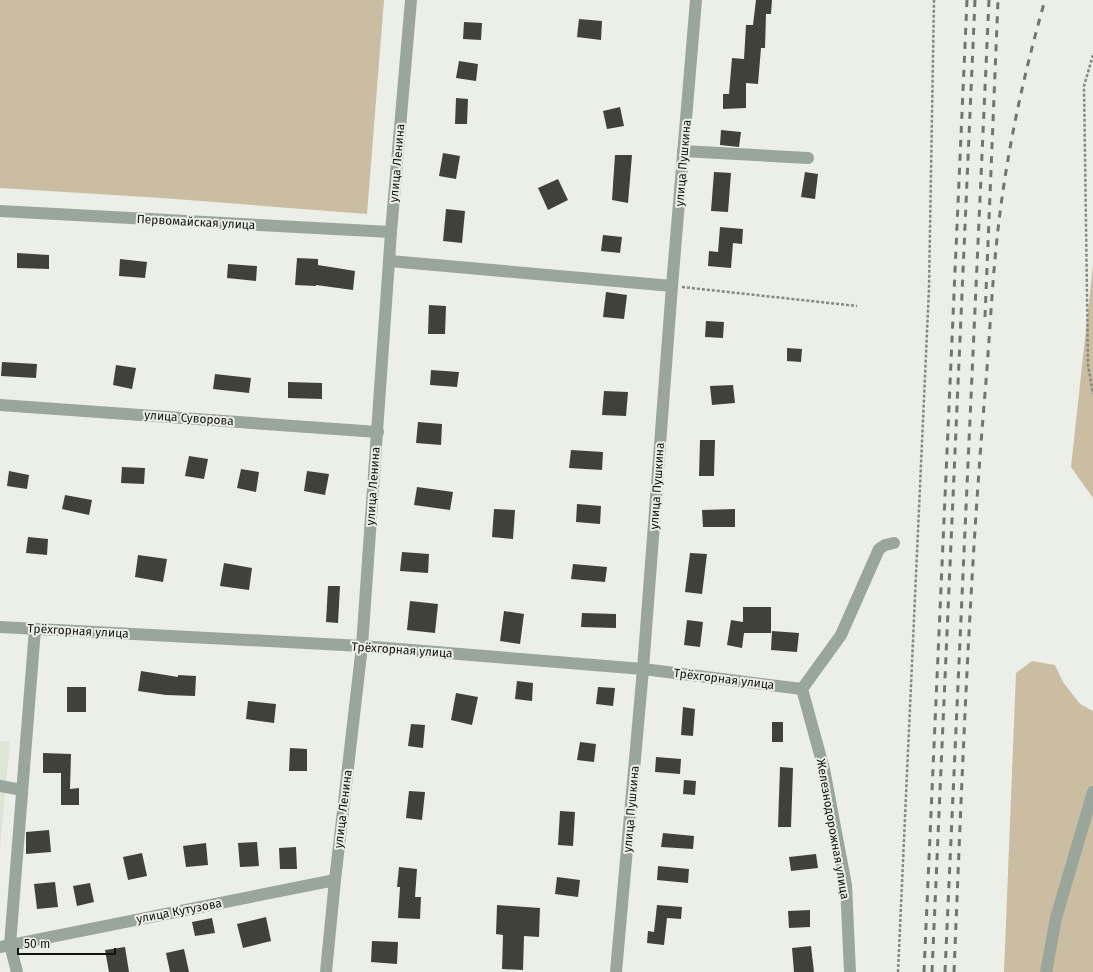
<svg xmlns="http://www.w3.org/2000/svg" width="1093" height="972" viewBox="0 0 1093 972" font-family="'Fira Sans',sans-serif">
  <rect width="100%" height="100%" fill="#ecefe8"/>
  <!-- built -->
  <path fill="#dde5d7" d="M 0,741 L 10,742 L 0,849 Z"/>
  <!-- forest -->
  <g fill="#cabda1">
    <path d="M 0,0 L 384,0 L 367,214 L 162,198 L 0,188 Z"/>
    <path d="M 1093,265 L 1093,498 L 1071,467 Z"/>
    <path d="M 1032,661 L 1055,665 L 1063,682 L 1080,704 L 1093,711 L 1093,972 L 1004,972 L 1016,673 Z"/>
  </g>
  <!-- building -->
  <g fill="#41413b">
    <path d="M 756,0 L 772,0 L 771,14 L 766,14 L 765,48 L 761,48 L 758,84 L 746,83 L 746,108 L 723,109 L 723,94 L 729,94 L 732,58 L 744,59 L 746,25 L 753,25 Z"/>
    <path d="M 579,19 L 602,21 L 601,40 L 577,37 Z"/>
    <path d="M 464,22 L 482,23 L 481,40 L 463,39 Z"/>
    <path d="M 459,61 L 478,64 L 476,81 L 456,78 Z"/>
    <path d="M 456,98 L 468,99 L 467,124 L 455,124 Z"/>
    <path d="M 620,107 L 624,126 L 607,129 L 603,111 Z"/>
    <path d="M 721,130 L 741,132 L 739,147 L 720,145 Z"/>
    <path d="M 443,153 L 460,156 L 456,179 L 439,176 Z"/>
    <path d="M 615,155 L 632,155 L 628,203 L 612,200 Z"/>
    <path d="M 714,172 L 731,173 L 728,212 L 711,211 Z"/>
    <path d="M 805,172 L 818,174 L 815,199 L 801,197 Z"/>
    <path d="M 558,179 L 568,200 L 548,210 L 538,188 Z"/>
    <path d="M 446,209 L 465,211 L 462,243 L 443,241 Z"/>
    <path d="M 720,227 L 743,229 L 742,244 L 733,243 L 731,268 L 708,266 L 709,251 L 718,252 Z"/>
    <path d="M 603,235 L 622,237 L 620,253 L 601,251 Z"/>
    <path d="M 17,253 L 49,255 L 49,269 L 17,268 Z"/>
    <path d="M 297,258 L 318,259 L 318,265 L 355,271 L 353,290 L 316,285 L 316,286 L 295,285 Z"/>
    <path d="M 120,259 L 147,262 L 145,278 L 119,276 Z"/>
    <path d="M 228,264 L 257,266 L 256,281 L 227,278 Z"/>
    <path d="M 606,292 L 627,295 L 624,319 L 603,317 Z"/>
    <path d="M 429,305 L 446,306 L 445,334 L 428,334 Z"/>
    <path d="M 706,321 L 724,322 L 723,338 L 705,337 Z"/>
    <path d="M 787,348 L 802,349 L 801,362 L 787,361 Z"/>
    <path d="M 2,362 L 37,364 L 36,378 L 1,376 Z"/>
    <path d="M 116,365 L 136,368 L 132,389 L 113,385 Z"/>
    <path d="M 431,370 L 459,372 L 457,387 L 430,385 Z"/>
    <path d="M 215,374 L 251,378 L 249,393 L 213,389 Z"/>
    <path d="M 288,382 L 322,383 L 322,399 L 288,398 Z"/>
    <path d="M 733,385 L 735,403 L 712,405 L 710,386 Z"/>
    <path d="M 604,391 L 628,392 L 626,416 L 602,415 Z"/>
    <path d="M 418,422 L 442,424 L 441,445 L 416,443 Z"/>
    <path d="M 700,440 L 715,440 L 714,476 L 699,476 Z"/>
    <path d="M 571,450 L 603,452 L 602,470 L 569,468 Z"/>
    <path d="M 189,456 L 208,459 L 204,479 L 185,476 Z"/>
    <path d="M 122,467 L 145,468 L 144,484 L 121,483 Z"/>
    <path d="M 241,469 L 259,472 L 256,492 L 237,488 Z"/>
    <path d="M 9,471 L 29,475 L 27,489 L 7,486 Z"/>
    <path d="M 307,471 L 329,474 L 325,495 L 304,491 Z"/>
    <path d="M 417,487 L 453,492 L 450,510 L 414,505 Z"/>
    <path d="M 65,495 L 92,500 L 89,515 L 62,509 Z"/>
    <path d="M 577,504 L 601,506 L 600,524 L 576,522 Z"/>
    <path d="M 494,509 L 515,510 L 513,539 L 492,537 Z"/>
    <path d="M 735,509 L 735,527 L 703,527 L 702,510 Z"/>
    <path d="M 28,537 L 48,539 L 47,555 L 26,553 Z"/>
    <path d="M 402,552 L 429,554 L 428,573 L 400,571 Z"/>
    <path d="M 690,553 L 707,554 L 702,594 L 685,592 Z"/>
    <path d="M 138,555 L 167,559 L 163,582 L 135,577 Z"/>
    <path d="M 224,563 L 252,568 L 249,590 L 220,586 Z"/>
    <path d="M 573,564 L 607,567 L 605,582 L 571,579 Z"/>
    <path d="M 328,586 L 340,586 L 338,623 L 326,622 Z"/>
    <path d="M 410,601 L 438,604 L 435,633 L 407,630 Z"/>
    <path d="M 743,607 L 771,607 L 771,633 L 744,633 L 742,648 L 727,645 L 731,620 L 743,622 Z"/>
    <path d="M 504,611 L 524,614 L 520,644 L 500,641 Z"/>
    <path d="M 582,613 L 616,614 L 616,628 L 581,627 Z"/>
    <path d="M 687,620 L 703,622 L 700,647 L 684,645 Z"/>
    <path d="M 772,631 L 799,633 L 797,652 L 771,650 Z"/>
    <path d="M 141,671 L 178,677 L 178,675 L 196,676 L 195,696 L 166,695 L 138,691 Z"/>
    <path d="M 517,681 L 533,683 L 532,701 L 515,699 Z"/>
    <rect x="67" y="687" width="19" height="25"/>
    <path d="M 598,687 L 615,688 L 613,706 L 596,704 Z"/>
    <path d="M 456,693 L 478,697 L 472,725 L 451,720 Z"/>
    <path d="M 248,701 L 276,704 L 274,723 L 246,719 Z"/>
    <path d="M 683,707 L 695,709 L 693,736 L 681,735 Z"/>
    <rect x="772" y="722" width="11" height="20"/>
    <path d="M 411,724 L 425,725 L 423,748 L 408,746 Z"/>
    <path d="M 580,742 L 596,744 L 594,762 L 577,760 Z"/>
    <path d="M 290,748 L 307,749 L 307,771 L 289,771 Z"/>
    <path d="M 43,753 L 71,754 L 70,789 L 79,788 L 79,805 L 61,805 L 61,773 L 43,773 Z"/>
    <path d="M 656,757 L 681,759 L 680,774 L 655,772 Z"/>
    <path d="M 780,767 L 793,768 L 791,827 L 778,827 Z"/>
    <path d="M 684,780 L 696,781 L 695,795 L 683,794 Z"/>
    <path d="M 409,791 L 425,792 L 422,820 L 406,818 Z"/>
    <path d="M 560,811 L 575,812 L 573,846 L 558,845 Z"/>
    <path d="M 49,830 L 51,852 L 26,854 L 26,832 Z"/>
    <path d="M 663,833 L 694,836 L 693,849 L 661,847 Z"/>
    <path d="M 257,842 L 259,866 L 240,867 L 238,843 Z"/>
    <path d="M 206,843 L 208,865 L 186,867 L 183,846 Z"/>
    <path d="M 296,847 L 297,869 L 280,869 L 279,848 Z"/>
    <path d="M 142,853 L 147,876 L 128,880 L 123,857 Z"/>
    <path d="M 816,854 L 818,868 L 791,871 L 789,857 Z"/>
    <path d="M 658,866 L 689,869 L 688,883 L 657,880 Z"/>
    <path d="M 399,867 L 417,869 L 415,897 L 421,897 L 420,919 L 398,918 L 400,887 L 397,887 Z"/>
    <path d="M 557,877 L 580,880 L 578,897 L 555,894 Z"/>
    <path d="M 55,882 L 58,907 L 37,909 L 34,884 Z"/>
    <path d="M 90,883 L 94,902 L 77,906 L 73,886 Z"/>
    <path d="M 497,905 L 540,908 L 539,937 L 524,936 L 523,970 L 502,969 L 503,935 L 496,934 Z"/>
    <path d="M 657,905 L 682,907 L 681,919 L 667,918 L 664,945 L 647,943 L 648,931 L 654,932 Z"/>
    <path d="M 810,910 L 810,927 L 789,928 L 788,911 Z"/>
    <path d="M 266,917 L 271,941 L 243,948 L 237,924 Z"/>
    <path d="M 212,918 L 215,933 L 195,936 L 192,922 Z"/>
    <path d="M 372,941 L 398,942 L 397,964 L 371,962 Z"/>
    <path d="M 811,946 L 814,972 L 794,972 L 792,948 Z"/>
    <path d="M 125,947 L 129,972 L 109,972 L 105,950 Z"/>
    <path d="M 184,949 L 189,972 L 170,972 L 166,953 Z"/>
  </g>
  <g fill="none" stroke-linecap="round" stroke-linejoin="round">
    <!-- path -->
    <g stroke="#868883" stroke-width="2.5" stroke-dasharray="3 2" stroke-linecap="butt">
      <path d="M 1093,55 L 1084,86 L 1088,365 L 1093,394"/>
      <path d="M 682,287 L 857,306"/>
      <path d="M 898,972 L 929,288 L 934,0"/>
    </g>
    <!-- minor -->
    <g stroke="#9aa59c" stroke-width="12">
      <path d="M 683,151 L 808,158"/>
      <path d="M 0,211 L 391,232"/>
      <path d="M 390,261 L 672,286"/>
      <path d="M 0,405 L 378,432"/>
      <path d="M 0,627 L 362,646 L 643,669 L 802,689"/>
      <path d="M 802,689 L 824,769 L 846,885 L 850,972"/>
      <path d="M 802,689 L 841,635 L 879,549 L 885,545 L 894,543"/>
      <path d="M 0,786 L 22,790"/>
      <path d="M 0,947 L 335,880"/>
      <path d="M 17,972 L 10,945 L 35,629"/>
      <path d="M 326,972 L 335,880 L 362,646 L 391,232 L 411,0"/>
      <path d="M 616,972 L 643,669 L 672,286 L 696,0"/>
      <path d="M 1046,972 L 1056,918 L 1093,792"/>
    </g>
    <!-- rail -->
    <g stroke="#737571" stroke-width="3" stroke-dasharray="7 7" stroke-linecap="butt">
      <path d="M 985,317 L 998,0"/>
      <path d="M 924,972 L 967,0"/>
      <path d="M 932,972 L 975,0"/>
      <path d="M 945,972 L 989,0"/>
      <path d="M 954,972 C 962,779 969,585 985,393 C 990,336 992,278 999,221 C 1008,146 1024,73 1045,0"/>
    </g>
  </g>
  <g text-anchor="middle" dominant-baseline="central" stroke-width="4" stroke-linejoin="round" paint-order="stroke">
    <!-- street labels -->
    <g font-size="12" fill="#121311" stroke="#ecefe8">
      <text transform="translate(397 163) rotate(-85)">улица Ленина</text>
      <text transform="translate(683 163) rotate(-85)">улица Пушкина</text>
      <text transform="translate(196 222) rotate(3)">Первомайская улица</text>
      <text transform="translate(189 418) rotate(4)">улица Суворова</text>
      <text transform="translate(373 486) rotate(-86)">улица Ленина</text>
      <text transform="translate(657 486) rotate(-86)">улица Пушкина</text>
      <text transform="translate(78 631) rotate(3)">Трёхгорная улица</text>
      <text transform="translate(402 650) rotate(4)">Трёхгорная улица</text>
      <text transform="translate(724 679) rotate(7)">Трёхгорная улица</text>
      <text transform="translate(343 809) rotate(-83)">улица Ленина</text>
      <text transform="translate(631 809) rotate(-85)">улица Пушкина</text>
      <text transform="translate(833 829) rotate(80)">Железнодорожная улица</text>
      <text transform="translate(179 911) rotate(-11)">улица Кутузова</text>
    </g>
  </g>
  <!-- scale -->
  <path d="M18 948v6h97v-6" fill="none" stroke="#121311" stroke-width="2"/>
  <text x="24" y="948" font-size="12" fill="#121311" stroke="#ecefe8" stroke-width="3" paint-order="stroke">50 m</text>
</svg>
